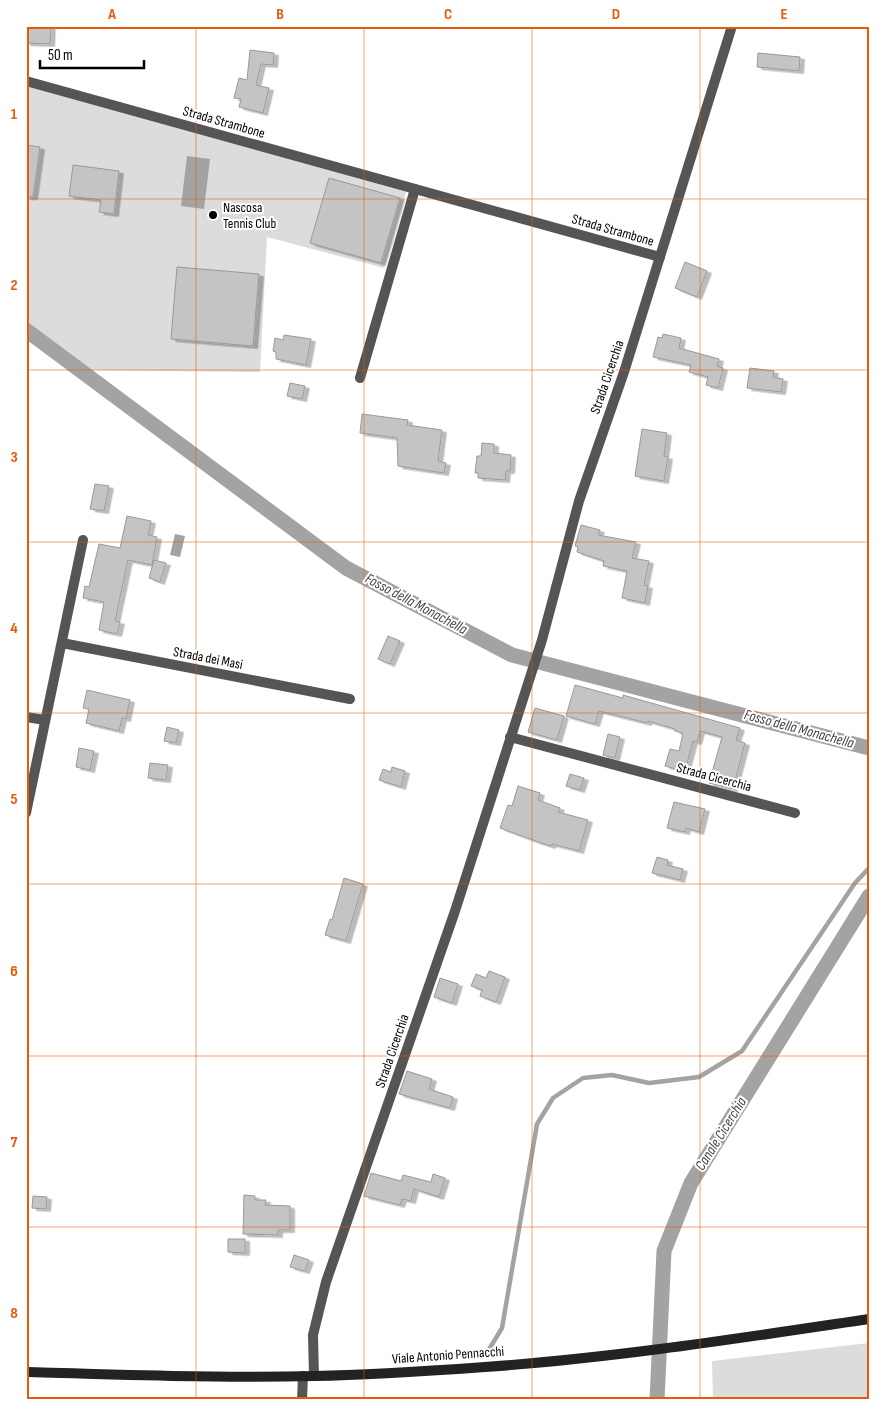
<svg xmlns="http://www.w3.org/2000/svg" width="895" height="1426" viewBox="0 0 895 1426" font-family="'Sofia Sans Condensed',sans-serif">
  <defs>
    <filter id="shadow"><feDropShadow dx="4.5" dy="2.5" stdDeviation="0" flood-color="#0004"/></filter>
  </defs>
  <rect width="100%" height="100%" fill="#fff"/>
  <!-- green -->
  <g fill="#dcdcdc">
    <path d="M 29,86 L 406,192 L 384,268 L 267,237 L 260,372 L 84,370 L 26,327 L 26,108 Z"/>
    <path d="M 869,1343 L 869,1400 L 713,1400 L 712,1361 Z"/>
  </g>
  <!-- water -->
  <g fill="#a3a3a3">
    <path d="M 187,156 L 210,159 L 204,209 L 181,206 Z"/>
    <path d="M 175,534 L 185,536 L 180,557 L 170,555 Z"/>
  </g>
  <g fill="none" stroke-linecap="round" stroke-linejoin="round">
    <!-- stream -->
    <path stroke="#a3a3a3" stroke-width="4.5" d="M 488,1351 L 502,1328 L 537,1124 L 553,1098 L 583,1078 L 612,1075 L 649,1083 L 699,1077 L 742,1051 L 855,883 L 869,868"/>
    <!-- canal -->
    <g stroke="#a3a3a3" stroke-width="15">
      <path d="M 26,330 L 346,568 L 512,655 L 869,748"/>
      <path d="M 657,1400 L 664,1251 L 691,1183 L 869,896"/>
    </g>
  </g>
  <!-- building -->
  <g fill="#c4c4c4" stroke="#999" filter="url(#shadow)">
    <path d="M 26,26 L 51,26 L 50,44 L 26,43 Z"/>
    <path d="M 250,50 L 274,53 L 273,65 L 261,64 L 256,85 L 269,88 L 263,113 L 239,107 L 241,99 L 234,98 L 239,78 L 247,80 Z"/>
    <path d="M 758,53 L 800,57 L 799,71 L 757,67 Z"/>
    <path d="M 26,145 L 40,147 L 33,197 L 26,197 Z"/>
    <path d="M 73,165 L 119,171 L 114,214 L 99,212 L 101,200 L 69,196 Z"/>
    <path d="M 329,178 L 400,198 L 381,263 L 310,243 Z"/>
    <path d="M 685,262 L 707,271 L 697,297 L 675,288 Z"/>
    <path d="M 177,267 L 259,274 L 253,346 L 171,339 Z"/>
    <path d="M 663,334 L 681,338 L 679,348 L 719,359 L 717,366 L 723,368 L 718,388 L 706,385 L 708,377 L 689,372 L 691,365 L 653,357 L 658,337 L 662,338 Z"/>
    <path d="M 284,335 L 311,339 L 306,365 L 276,359 L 276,352 L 273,351 L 275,338 L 283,340 Z"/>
    <path d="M 750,368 L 774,371 L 773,377 L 783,379 L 781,392 L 747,388 Z"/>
    <path d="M 290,383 L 305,386 L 302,399 L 287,396 Z"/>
    <path d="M 362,414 L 408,420 L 407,425 L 442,430 L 438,461 L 446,463 L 444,473 L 398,466 L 397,438 L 360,433 Z"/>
    <path d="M 642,429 L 667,433 L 664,456 L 668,457 L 664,481 L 635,476 Z"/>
    <path d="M 482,443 L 494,444 L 494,453 L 511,455 L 510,471 L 506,471 L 505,480 L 478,478 L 478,473 L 475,473 L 477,456 L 481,456 Z"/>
    <path d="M 95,484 L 109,486 L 104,511 L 90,509 Z"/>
    <path d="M 127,516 L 151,521 L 148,535 L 157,537 L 152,565 L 128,560 L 115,621 L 120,622 L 117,634 L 99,630 L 104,602 L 83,598 L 85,586 L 89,587 L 99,544 L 120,548 Z"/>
    <path d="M 581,525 L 600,530 L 598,535 L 636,542 L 632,558 L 649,561 L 644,585 L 648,586 L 645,603 L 622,598 L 627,571 L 603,566 L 604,561 L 577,552 L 578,547 L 575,546 Z"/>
    <path d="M 154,560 L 166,563 L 160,582 L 149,578 Z"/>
    <path d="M 388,636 L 400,641 L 390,664 L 378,659 Z"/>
    <path d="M 575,685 L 623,698 L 623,695 L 740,728 L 736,740 L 745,743 L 733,789 L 709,783 L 722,737 L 700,731 L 697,742 L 693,741 L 686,767 L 677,765 L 676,769 L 665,766 L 670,749 L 679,751 L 683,733 L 675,731 L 675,729 L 648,721 L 647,723 L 599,711 L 595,724 L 566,716 Z"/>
    <path d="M 87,690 L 130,700 L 126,719 L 122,718 L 119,731 L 86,723 L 89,709 L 83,708 Z"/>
    <path d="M 535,708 L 564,716 L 557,740 L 528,732 Z"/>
    <path d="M 167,727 L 179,730 L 176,743 L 164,741 Z"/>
    <path d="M 608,734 L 620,737 L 615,758 L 603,755 Z"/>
    <path d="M 79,748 L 94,751 L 90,770 L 76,767 Z"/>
    <path d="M 150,763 L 168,765 L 166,780 L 148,778 Z"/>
    <path d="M 392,767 L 405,771 L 401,787 L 379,780 L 383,769 L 391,772 Z"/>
    <path d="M 570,774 L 584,778 L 580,790 L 566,786 Z"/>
    <path d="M 518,786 L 540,793 L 538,800 L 560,808 L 558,812 L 588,820 L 579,851 L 552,844 L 551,846 L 541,843 L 500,828 L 508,805 L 512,806 Z"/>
    <path d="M 674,802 L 705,809 L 699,832 L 686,828 L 685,832 L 667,828 Z"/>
    <path d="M 657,857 L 668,860 L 667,865 L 683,869 L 680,880 L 652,873 Z"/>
    <path d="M 344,878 L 363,884 L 346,941 L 325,935 L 330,919 L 332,920 Z"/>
    <path d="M 489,971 L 505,977 L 496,1002 L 480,996 L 482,990 L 471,986 L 476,974 L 486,978 Z"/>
    <path d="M 440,978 L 458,984 L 452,1003 L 434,997 Z"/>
    <path d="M 407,1071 L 432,1079 L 429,1089 L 453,1097 L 450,1108 L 399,1094 Z"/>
    <path d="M 371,1173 L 401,1181 L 403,1175 L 431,1182 L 433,1174 L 445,1178 L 439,1197 L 414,1189 L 411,1201 L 402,1199 L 400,1205 L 364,1196 Z"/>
    <path d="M 244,1195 L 255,1196 L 255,1200 L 266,1200 L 265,1205 L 290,1206 L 290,1230 L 278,1230 L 278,1235 L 243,1234 Z"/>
    <path d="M 33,1196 L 47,1197 L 46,1209 L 32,1208 Z"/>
    <path d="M 228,1239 L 245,1239 L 245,1253 L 228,1252 Z"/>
    <path d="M 294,1255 L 309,1260 L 305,1271 L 290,1267 Z"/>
  </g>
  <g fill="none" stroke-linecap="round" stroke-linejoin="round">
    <!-- minor -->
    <g stroke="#555" stroke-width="10">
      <path d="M 26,81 L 660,257"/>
      <path d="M 360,378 L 415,189"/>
      <path d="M 62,643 L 350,699"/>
      <path d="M 26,717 L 45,720"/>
      <path d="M 510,737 L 795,813"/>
      <path d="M 26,813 L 83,540"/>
      <path d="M 314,1376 L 313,1335 L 326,1282 L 455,911 L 542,640 L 579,501 L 624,372 L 732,26"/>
      <path d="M 302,1400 L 303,1376"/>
    </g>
    <!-- secondary -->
    <path stroke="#222" stroke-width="10" d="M 26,1372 C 123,1375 219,1378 315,1376 C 372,1375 429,1371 485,1367 C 614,1358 741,1338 869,1319"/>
  </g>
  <!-- grid -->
  <path fill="none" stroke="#e8590c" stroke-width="1" stroke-opacity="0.55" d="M 196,26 L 196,1400M 364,26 L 364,1400M 532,26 L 532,1400M 700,26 L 700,1400M 26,199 L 869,199M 26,370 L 869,370M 26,542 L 869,542M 26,713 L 869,713M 26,884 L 869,884M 26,1056 L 869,1056M 26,1227 L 869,1227"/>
  <!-- markers -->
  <circle fill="#000" stroke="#fff" stroke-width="2" cx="213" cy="215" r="5"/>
  <g text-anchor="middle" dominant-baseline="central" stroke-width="4" stroke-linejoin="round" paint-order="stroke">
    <!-- street labels -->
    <g font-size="14" fill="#000" stroke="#fff">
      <text transform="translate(224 122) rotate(16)">Strada Strambone</text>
      <text transform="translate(613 230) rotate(16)">Strada Strambone</text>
      <text transform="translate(607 377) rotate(-71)">Strada Cicerchia</text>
      <text transform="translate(208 658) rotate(11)">Strada dei Masi</text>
      <text transform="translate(714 777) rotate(15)">Strada Cicerchia</text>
      <text transform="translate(392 1051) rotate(-71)">Strada Cicerchia</text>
      <text transform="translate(448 1355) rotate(-4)">Viale Antonio Pennacchi</text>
    </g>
    <!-- poi labels -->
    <g font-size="14" fill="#000" stroke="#fff" text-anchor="start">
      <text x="223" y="207">Nascosa<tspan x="223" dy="16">Tennis Club</tspan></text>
    </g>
    <!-- water labels -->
    <g font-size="15" font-style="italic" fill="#444" stroke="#fff">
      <text transform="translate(416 604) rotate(28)">Fosso della Monachella</text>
      <text transform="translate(799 729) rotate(15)">Fosso della Monachella</text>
      <text transform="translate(721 1134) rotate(-58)">Canale Cicerchia</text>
    </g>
  </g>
  <!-- border -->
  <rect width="895" height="1426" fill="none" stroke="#ffffff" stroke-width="55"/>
  <!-- scale -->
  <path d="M40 60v8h104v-8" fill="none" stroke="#000000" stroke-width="2.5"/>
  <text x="48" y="60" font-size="15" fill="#000000" stroke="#ffffff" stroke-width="4" paint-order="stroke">50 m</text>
  <rect x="28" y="28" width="840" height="1370" fill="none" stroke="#e8590c" stroke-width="2"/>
  <g font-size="16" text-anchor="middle" font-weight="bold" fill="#e8590c">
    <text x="112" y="19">A</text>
    <text x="280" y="19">B</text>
    <text x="448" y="19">C</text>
    <text x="616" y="19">D</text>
    <text x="784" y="19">E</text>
    <text x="14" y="119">1</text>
    <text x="14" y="290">2</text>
    <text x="14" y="462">3</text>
    <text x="14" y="633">4</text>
    <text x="14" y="804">5</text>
    <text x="14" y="976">6</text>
    <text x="14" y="1147">7</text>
    <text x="14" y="1318">8</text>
  </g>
</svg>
